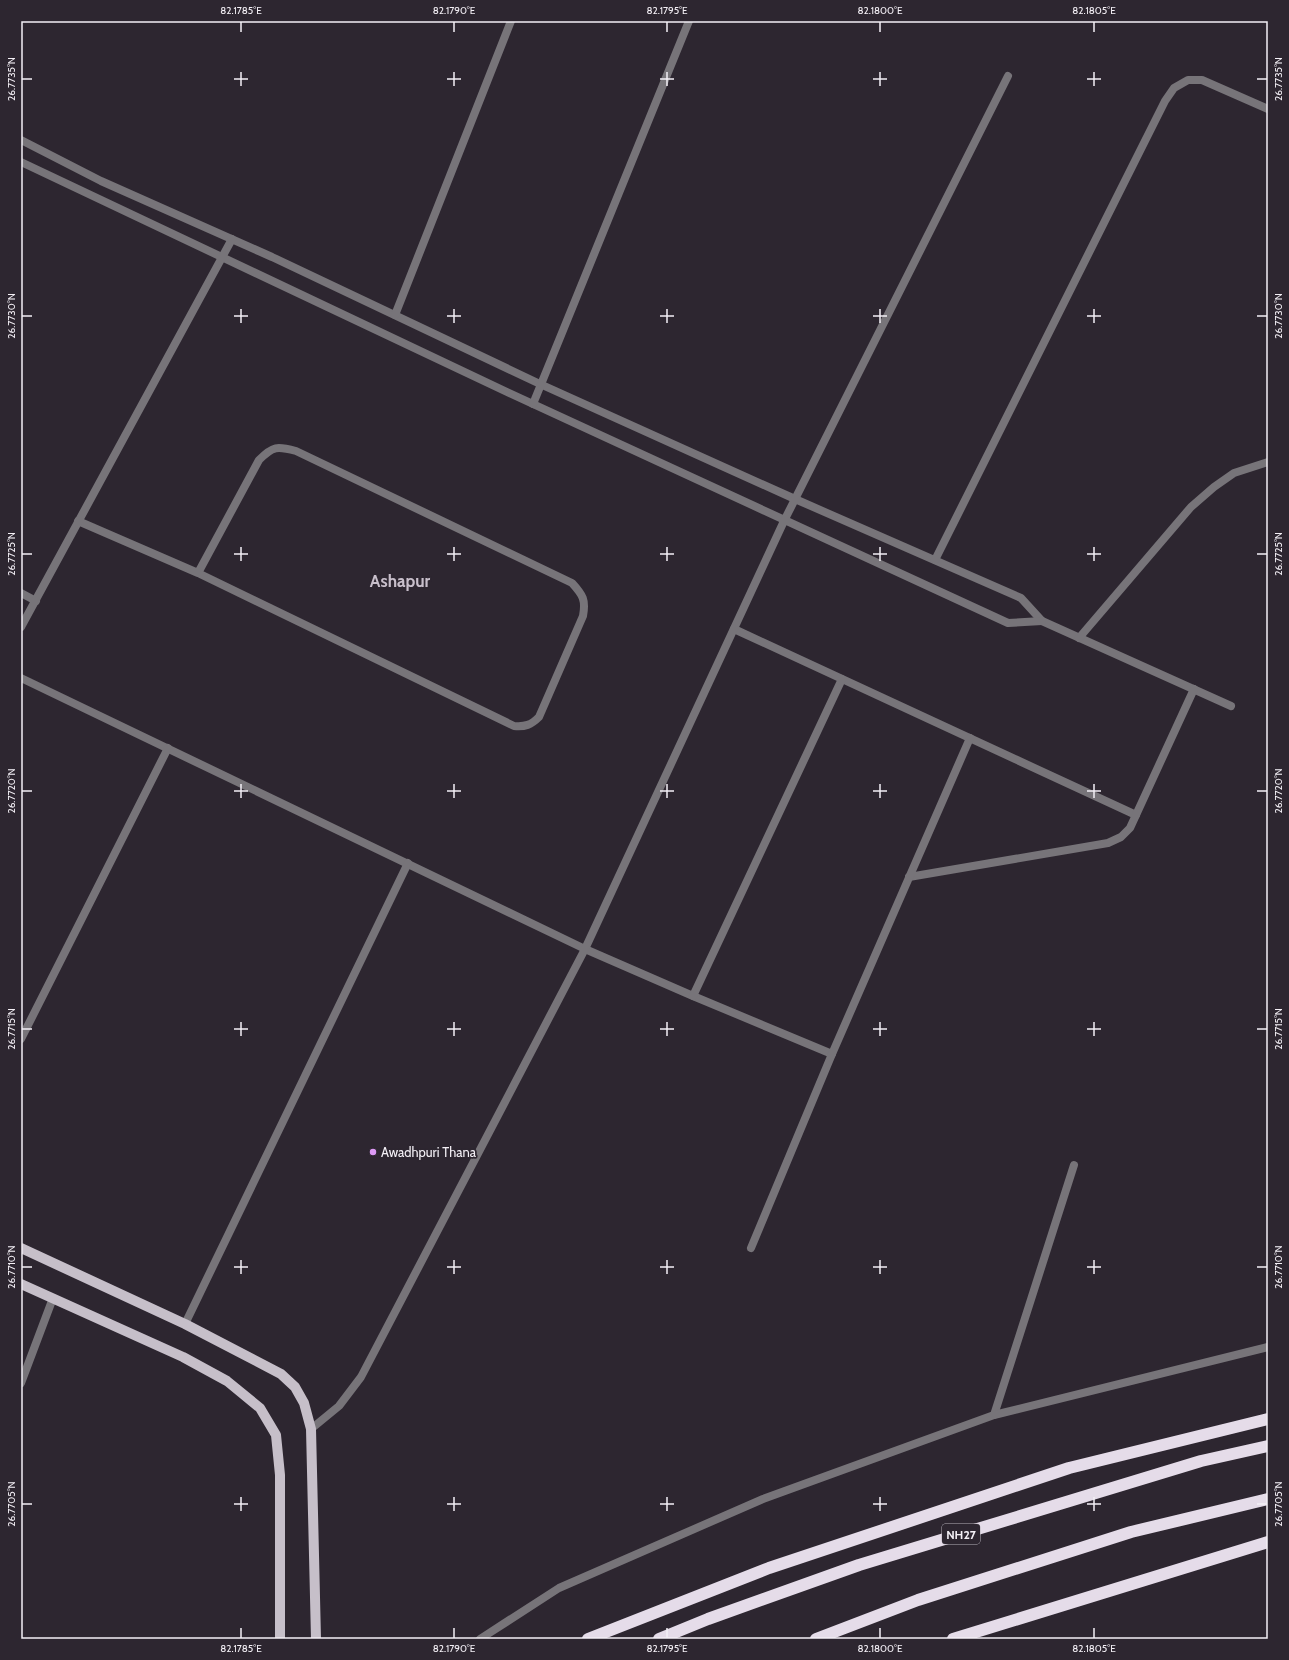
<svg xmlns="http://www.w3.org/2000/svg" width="1289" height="1660" viewBox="0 0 1289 1660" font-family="Cabin,sans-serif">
  <rect width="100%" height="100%" fill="#2d2630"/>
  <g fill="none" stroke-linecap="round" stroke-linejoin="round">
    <!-- lane -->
    <path stroke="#777479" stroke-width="8" d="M 994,1415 L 1074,1165"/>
    <!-- street -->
    <g stroke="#777479" stroke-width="8">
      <path d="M 21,140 L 101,181 L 272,257 L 540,384 L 795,499 L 1021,598 L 1042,621 L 1231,706"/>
      <path d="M 21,162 L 507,392 L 1008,623 L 1042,621"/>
      <path d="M 395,315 L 511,21"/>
      <path d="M 533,404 L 689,21"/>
      <path d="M 78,521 L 198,573 L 514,726 C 525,727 531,725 539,717 L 583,616 C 586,600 583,595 572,583 L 296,451 C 277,446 273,446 259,460 L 198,573"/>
      <path d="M 935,560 L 1165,101 L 1174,88 L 1188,80 L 1202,80 L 1268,109"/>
      <path d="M 21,593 L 36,601"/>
      <path d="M 21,627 L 232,239"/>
      <path d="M 734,629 L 1136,815"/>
      <path d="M 1079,638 L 1191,507 L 1214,487 L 1234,473 L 1268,462"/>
      <path d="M 21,678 L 585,949 L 693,996 L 832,1054"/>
      <path d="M 909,877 L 1108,843 L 1121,837 L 1130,828 L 1194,689"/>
      <path d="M 693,996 L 842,679"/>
      <path d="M 21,1039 L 168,748"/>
      <path d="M 751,1248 L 832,1054 L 970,738"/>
      <path d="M 185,1324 L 408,863"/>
      <path d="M 21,1383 L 53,1298"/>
      <path d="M 311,1429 L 339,1406 L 361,1377 L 585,949 L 784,521 L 1008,76"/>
      <path d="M 480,1639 L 559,1588 L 763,1499 L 994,1415 L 1268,1347"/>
    </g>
    <!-- primary -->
    <g stroke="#c6bfc9" stroke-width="10">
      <path d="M 21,1248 L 185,1324 L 281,1374 L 295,1387 L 304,1403 L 311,1429 L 316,1639"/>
      <path d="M 21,1284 L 183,1357 L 227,1381 L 260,1408 L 276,1435 L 280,1475 L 280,1639"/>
    </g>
    <!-- highway -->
    <g stroke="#e5dce9" stroke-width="12">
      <path d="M 588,1639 L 769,1568 L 1069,1468 L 1268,1419"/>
      <path d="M 659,1639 L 708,1619 L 859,1565 L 1201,1461 L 1268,1446"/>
      <path d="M 816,1639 L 918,1600 L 1131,1532 L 1268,1499"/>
      <path d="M 953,1639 L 1268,1542"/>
    </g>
  </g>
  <!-- ticks -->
  <path fill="none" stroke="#f4f0f6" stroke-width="1.5" d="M 241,22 L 241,32M 454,22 L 454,32M 667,22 L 667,32M 880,22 L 880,32M 1094,22 L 1094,32M 241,72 L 241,86M 454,72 L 454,86M 667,72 L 667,86M 880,72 L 880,86M 1094,72 L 1094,86M 22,79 L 32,79M 234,79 L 248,79M 447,79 L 461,79M 660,79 L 674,79M 873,79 L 887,79M 1087,79 L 1101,79M 1257,79 L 1267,79M 241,309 L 241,323M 454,309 L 454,323M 667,309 L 667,323M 880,309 L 880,323M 1094,309 L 1094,323M 22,316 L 32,316M 234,316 L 248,316M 447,316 L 461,316M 660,316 L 674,316M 873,316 L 887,316M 1087,316 L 1101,316M 1257,316 L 1267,316M 241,547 L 241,561M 454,547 L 454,561M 667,547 L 667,561M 880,547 L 880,561M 1094,547 L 1094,561M 22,554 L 32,554M 234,554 L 248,554M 447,554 L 461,554M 660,554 L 674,554M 873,554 L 887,554M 1087,554 L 1101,554M 1257,554 L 1267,554M 241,784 L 241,798M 454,784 L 454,798M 667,784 L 667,798M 880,784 L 880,798M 1094,784 L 1094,798M 22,791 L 32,791M 234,791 L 248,791M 447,791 L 461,791M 660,791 L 674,791M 873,791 L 887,791M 1087,791 L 1101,791M 1257,791 L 1267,791M 241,1022 L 241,1036M 454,1022 L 454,1036M 667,1022 L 667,1036M 880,1022 L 880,1036M 1094,1022 L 1094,1036M 22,1029 L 32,1029M 234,1029 L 248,1029M 447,1029 L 461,1029M 660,1029 L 674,1029M 873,1029 L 887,1029M 1087,1029 L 1101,1029M 1257,1029 L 1267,1029M 241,1260 L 241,1274M 454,1260 L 454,1274M 667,1260 L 667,1274M 880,1260 L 880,1274M 1094,1260 L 1094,1274M 22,1267 L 32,1267M 234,1267 L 248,1267M 447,1267 L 461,1267M 660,1267 L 674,1267M 873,1267 L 887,1267M 1087,1267 L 1101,1267M 1257,1267 L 1267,1267M 241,1497 L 241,1511M 454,1497 L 454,1511M 667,1497 L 667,1511M 880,1497 L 880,1511M 1094,1497 L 1094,1511M 22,1504 L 32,1504M 234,1504 L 248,1504M 447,1504 L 461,1504M 660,1504 L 674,1504M 873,1504 L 887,1504M 1087,1504 L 1101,1504M 1257,1504 L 1267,1504M 241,1628 L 241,1638M 454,1628 L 454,1638M 667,1628 L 667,1638M 880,1628 L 880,1638M 1094,1628 L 1094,1638"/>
  <!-- markers -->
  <circle fill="#dc99f4" stroke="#2d2630" stroke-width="1.5" cx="373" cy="1152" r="4"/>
  <g text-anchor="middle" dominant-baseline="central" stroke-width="3.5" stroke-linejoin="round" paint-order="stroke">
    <!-- shield labels -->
    <rect fill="#2d2630" stroke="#b8b3bb" stroke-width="1" x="942" y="1524" width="38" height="20" rx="3"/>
    <g font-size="12" font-weight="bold" fill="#f4f0f6">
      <text x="961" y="1534">NH27</text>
    </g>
    <!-- poi labels -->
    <g font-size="13" fill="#f4f0f6" stroke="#2d2630" text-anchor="start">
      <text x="381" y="1152">Awadhpuri Thana</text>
    </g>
    <!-- district labels -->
    <g font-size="17" font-weight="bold" fill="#c8bfcb" stroke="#2d2630">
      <text x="400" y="581">Ashapur</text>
    </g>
  </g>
  <!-- border -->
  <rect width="1289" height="1660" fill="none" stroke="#2d2630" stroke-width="44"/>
  <rect x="22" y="22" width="1245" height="1616" fill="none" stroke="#f4f0f6" stroke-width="1.5"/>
  <g font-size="10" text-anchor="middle" fill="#f4f0f6">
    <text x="241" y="14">82.1785°E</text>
    <text x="454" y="14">82.1790°E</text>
    <text x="667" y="14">82.1795°E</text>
    <text x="880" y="14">82.1800°E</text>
    <text x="1094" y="14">82.1805°E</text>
    <text transform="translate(11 79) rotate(-90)" y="4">26.7735°N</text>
    <text transform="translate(1278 79) rotate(-90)" y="4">26.7735°N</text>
    <text transform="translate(11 316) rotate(-90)" y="4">26.7730°N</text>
    <text transform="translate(1278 316) rotate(-90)" y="4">26.7730°N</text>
    <text transform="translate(11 554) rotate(-90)" y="4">26.7725°N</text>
    <text transform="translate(1278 554) rotate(-90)" y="4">26.7725°N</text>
    <text transform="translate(11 791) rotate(-90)" y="4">26.7720°N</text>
    <text transform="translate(1278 791) rotate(-90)" y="4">26.7720°N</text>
    <text transform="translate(11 1029) rotate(-90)" y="4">26.7715°N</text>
    <text transform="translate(1278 1029) rotate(-90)" y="4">26.7715°N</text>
    <text transform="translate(11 1267) rotate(-90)" y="4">26.7710°N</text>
    <text transform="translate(1278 1267) rotate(-90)" y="4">26.7710°N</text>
    <text transform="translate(11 1504) rotate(-90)" y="4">26.7705°N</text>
    <text transform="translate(1278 1504) rotate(-90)" y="4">26.7705°N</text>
    <text x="241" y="1652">82.1785°E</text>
    <text x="454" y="1652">82.1790°E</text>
    <text x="667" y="1652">82.1795°E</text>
    <text x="880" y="1652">82.1800°E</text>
    <text x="1094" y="1652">82.1805°E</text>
  </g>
</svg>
